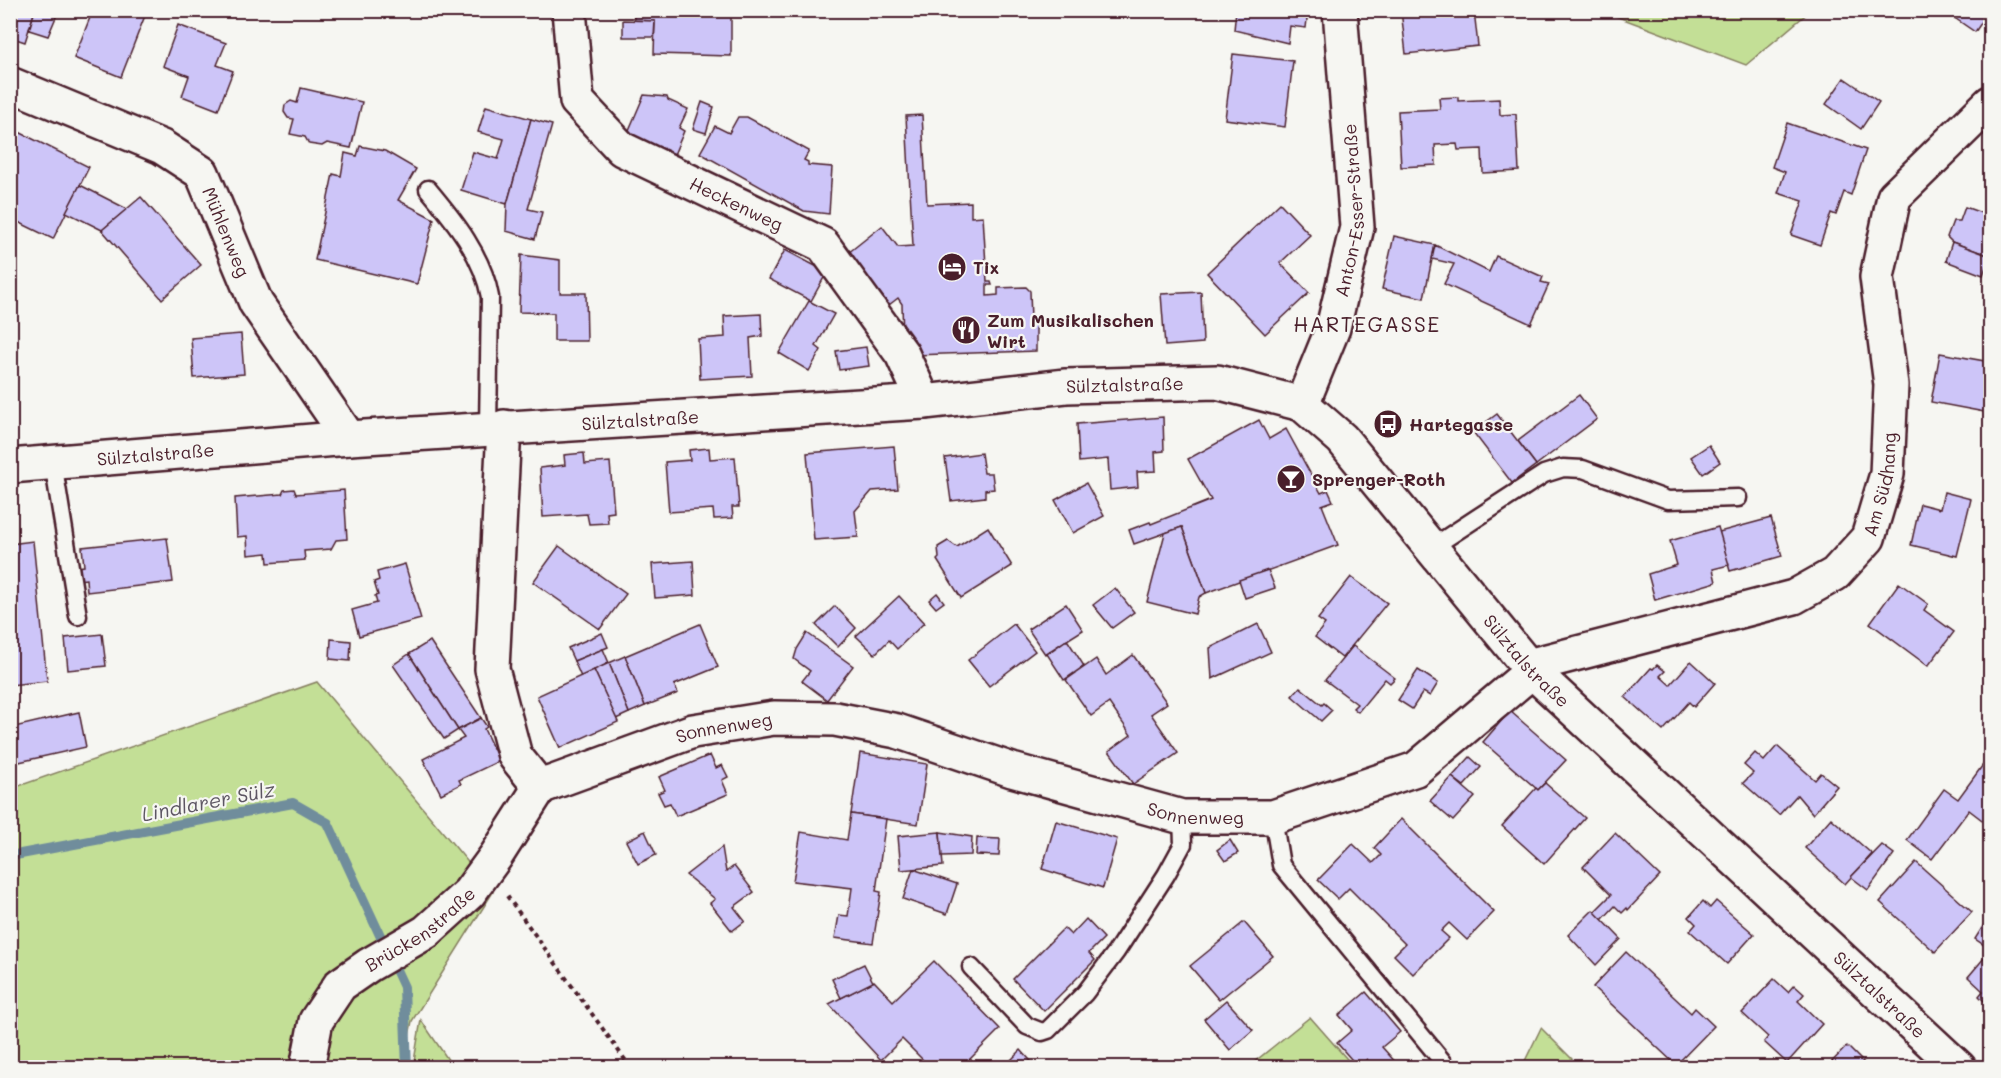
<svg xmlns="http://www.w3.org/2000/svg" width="2001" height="1078" viewBox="0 0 2001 1078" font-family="Mali,sans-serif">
  <rect width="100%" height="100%" fill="#f6f6f2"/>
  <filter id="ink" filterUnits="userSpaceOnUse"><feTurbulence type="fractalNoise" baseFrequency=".0167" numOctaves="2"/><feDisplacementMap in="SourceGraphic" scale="12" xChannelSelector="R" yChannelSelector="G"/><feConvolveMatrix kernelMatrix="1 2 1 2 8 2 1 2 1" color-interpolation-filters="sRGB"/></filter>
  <g filter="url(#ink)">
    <!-- green -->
    <g fill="#c3df96" stroke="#867f60" stroke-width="1.5">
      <path d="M 1602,11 L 1810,11 L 1746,65 Z"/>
      <path d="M 317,682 L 493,892 L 412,1021 L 403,1067 L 11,1067 L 10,789 Z"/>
      <path d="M 1310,1017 L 1354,1067 L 1248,1067 Z"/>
      <path d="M 421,1020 L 453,1067 L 413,1067 Z"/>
      <path d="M 1541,1028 L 1580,1067 L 1522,1067 Z"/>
    </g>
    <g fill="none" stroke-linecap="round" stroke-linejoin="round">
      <!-- stream -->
      <path stroke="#708d9c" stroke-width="10" d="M 10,856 L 293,803 L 328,823 L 404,987 L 407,1068"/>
    </g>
    <!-- building -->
    <g fill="#cdc5f8" stroke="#4a1f2b" stroke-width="1.5">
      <path d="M 10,10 L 35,10 L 25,42 L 10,37 Z"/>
      <path d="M 35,10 L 59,10 L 48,36 L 29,30 Z"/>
      <path d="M 93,10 L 141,10 L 146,13 L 121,77 L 74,58 Z"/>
      <path d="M 634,10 L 731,10 L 731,56 L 654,54 L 655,21 L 634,20 Z"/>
      <path d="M 1236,10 L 1308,10 L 1306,28 L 1290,26 L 1288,43 L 1234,30 Z"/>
      <path d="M 1401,10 L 1474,10 L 1478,46 L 1406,54 Z"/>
      <path d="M 1943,10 L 1990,10 L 1975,32 Z"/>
      <path d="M 623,20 L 655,21 L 654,37 L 623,37 Z"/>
      <path d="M 178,25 L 226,43 L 217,65 L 233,71 L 218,110 L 182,96 L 189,76 L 163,66 Z"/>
      <path d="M 1233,54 L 1293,61 L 1285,127 L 1225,119 Z"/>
      <path d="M 1844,78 L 1879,102 L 1861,129 L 1826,104 Z"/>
      <path d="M 301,88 L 362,102 L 351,148 L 327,143 L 322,146 L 309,144 L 305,137 L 290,134 L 294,119 L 288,118 L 284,112 L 285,105 L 291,101 L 297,103 Z"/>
      <path d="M 644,95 L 667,97 L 668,100 L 688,109 L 679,128 L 684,131 L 673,157 L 626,137 Z"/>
      <path d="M 1458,97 L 1458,101 L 1499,99 L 1500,115 L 1516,114 L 1519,171 L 1483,173 L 1482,149 L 1458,150 L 1457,144 L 1435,145 L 1436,165 L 1401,167 L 1398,111 L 1440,109 L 1439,98 Z"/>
      <path d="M 702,102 L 714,107 L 706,133 L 693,129 Z"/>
      <path d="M 486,106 L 531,119 L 507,204 L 461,190 L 473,152 L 498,159 L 504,139 L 478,132 Z"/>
      <path d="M 922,115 L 927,204 L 971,202 L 971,217 L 983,216 L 987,282 L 991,282 L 992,285 L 987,285 L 987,296 L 998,295 L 998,288 L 1026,287 L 1030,291 L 1031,320 L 1036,319 L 1036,351 L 914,355 L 914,339 L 903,339 L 902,304 L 898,298 L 889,305 L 848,253 L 882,226 L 898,247 L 913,246 L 906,116 Z"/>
      <path d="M 738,117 L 747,117 L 809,151 L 804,160 L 808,162 L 808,165 L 832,167 L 829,214 L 804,211 L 700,153 L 715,126 L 729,133 Z"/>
      <path d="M 531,119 L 552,125 L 528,209 L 542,212 L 535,239 L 506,231 L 507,204 Z"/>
      <path d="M 1787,123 L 1866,150 L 1851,195 L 1844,192 L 1836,215 L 1831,213 L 1820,245 L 1791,235 L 1803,201 L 1778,193 L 1785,172 L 1772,167 Z"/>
      <path d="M 17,131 L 89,167 L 53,239 L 10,218 L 10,144 Z"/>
      <path d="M 360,146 L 385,151 L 416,169 L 398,200 L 434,219 L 417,284 L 315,260 L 333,174 L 341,176 L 345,153 L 357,156 Z"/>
      <path d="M 80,185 L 127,209 L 102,230 L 66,212 Z"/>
      <path d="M 141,197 L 201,265 L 162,299 L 102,230 Z"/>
      <path d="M 1280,203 L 1310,235 L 1280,263 L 1309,293 L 1265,334 L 1207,273 Z"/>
      <path d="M 1965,207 L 1990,216 L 1990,256 L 1952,242 L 1947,237 L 1953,221 L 1960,221 Z"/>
      <path d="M 1394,236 L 1435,245 L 1424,298 L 1382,289 Z"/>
      <path d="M 1952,242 L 1990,256 L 1983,275 L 1946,261 Z"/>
      <path d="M 1435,245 L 1489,272 L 1496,256 L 1543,277 L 1541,282 L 1549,284 L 1531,324 L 1444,284 L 1454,264 L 1432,259 Z"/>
      <path d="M 785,250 L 827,272 L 811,301 L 769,279 Z"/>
      <path d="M 521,255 L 560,260 L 560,293 L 586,293 L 587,341 L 554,341 L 554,313 L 519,312 Z"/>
      <path d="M 1201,292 L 1203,343 L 1165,346 L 1161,294 Z"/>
      <path d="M 809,301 L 834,314 L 816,346 L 821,350 L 809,371 L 779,353 Z"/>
      <path d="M 761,314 L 762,336 L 750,338 L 752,376 L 700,379 L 698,339 L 725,337 L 724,316 Z"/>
      <path d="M 241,334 L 244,374 L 194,378 L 191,338 Z"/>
      <path d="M 866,347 L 869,366 L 839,370 L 836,351 Z"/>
      <path d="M 1940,353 L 1990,362 L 1990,413 L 1931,402 Z"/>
      <path d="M 1579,395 L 1597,419 L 1536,465 L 1518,441 Z"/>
      <path d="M 1497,414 L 1536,465 L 1512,483 L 1473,432 Z"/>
      <path d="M 1163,417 L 1164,451 L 1155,452 L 1156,471 L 1137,472 L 1138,487 L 1110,490 L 1108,459 L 1079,462 L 1077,424 Z"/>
      <path d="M 1259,420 L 1269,439 L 1286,429 L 1321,493 L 1328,490 L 1333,501 L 1322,505 L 1338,545 L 1206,593 L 1182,527 L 1134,544 L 1129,530 L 1150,522 L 1151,524 L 1211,500 L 1188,459 Z"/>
      <path d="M 1709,445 L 1720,462 L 1703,474 L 1691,457 Z"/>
      <path d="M 894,446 L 898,489 L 872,491 L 855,511 L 858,537 L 814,540 L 807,453 Z"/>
      <path d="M 709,448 L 710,459 L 735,457 L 739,507 L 732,507 L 733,518 L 714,519 L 713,509 L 669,512 L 665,462 L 690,460 L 689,450 Z"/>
      <path d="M 584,453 L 585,464 L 610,462 L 614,512 L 607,513 L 608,523 L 589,524 L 587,514 L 543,517 L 540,468 L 565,465 L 564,455 Z"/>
      <path d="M 981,453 L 984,473 L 992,473 L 994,489 L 985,490 L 985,497 L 951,501 L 945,458 Z"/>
      <path d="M 1086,483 L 1104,516 L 1073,533 L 1055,500 Z"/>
      <path d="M 294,489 L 296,494 L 344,490 L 347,539 L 336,540 L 331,549 L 304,551 L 305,560 L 268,563 L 267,553 L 248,555 L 247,536 L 237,537 L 235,498 L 282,494 L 284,490 Z"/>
      <path d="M 1944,492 L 1971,499 L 1957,556 L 1911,545 L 1920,504 L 1940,509 Z"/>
      <path d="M 1771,518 L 1782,556 L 1730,571 L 1719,532 Z"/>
      <path d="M 988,527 L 1012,566 L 961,598 L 937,560 L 939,558 L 938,547 L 948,541 L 957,547 Z"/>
      <path d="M 1182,527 L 1206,593 L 1199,597 L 1195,614 L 1147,602 L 1165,533 Z"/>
      <path d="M 1718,527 L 1729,565 L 1713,569 L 1716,582 L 1655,600 L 1648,574 L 1677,565 L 1670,541 Z"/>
      <path d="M 167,538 L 173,582 L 87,592 L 86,579 L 78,580 L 77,567 L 84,566 L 82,547 Z"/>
      <path d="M 33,541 L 47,681 L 10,685 L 10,544 Z"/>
      <path d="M 559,546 L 626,594 L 600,629 L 533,582 Z"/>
      <path d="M 693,561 L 695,595 L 655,598 L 652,564 Z"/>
      <path d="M 405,564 L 421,619 L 359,636 L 352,610 L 377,603 L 375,596 L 378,595 L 374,582 L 379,580 L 377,572 Z"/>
      <path d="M 1268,570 L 1275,588 L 1245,598 L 1239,580 Z"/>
      <path d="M 1351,577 L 1387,603 L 1342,658 L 1315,637 L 1325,624 L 1318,619 Z"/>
      <path d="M 1899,583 L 1928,604 L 1924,610 L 1954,632 L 1928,666 L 1870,623 Z"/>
      <path d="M 1115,588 L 1134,612 L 1112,628 L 1093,605 Z"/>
      <path d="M 937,593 L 944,602 L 936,608 L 929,600 Z"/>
      <path d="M 899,596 L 924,623 L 897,649 L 889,640 L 875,654 L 856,636 Z"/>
      <path d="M 1066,604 L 1083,630 L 1045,654 L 1028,629 Z"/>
      <path d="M 835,606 L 856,628 L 838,647 L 816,625 Z"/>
      <path d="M 700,624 L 718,667 L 674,685 L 678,693 L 645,706 L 625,656 Z"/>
      <path d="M 1014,624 L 1035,651 L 989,686 L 968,660 Z"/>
      <path d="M 1258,624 L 1271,652 L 1212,679 L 1210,648 Z"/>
      <path d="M 602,633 L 608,647 L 574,661 L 568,648 Z"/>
      <path d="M 807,633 L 853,666 L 827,700 L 802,681 L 810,671 L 794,659 L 797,649 Z"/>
      <path d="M 102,634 L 106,666 L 68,670 L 65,638 Z"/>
      <path d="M 331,639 L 351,641 L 350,661 L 330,659 Z"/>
      <path d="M 430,641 L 481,718 L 458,730 L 409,654 Z"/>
      <path d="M 1065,641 L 1068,641 L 1084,666 L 1064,680 L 1047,654 Z"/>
      <path d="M 1353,646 L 1395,678 L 1390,683 L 1385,679 L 1358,712 L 1353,708 L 1357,704 L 1325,680 Z"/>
      <path d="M 603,649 L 609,663 L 581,677 L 574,661 Z"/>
      <path d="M 409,654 L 458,730 L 444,739 L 393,665 Z"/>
      <path d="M 1133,655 L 1167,703 L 1151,714 L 1178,753 L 1133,784 L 1109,751 L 1131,735 L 1109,703 L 1091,716 L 1066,680 L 1096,659 L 1106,675 Z"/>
      <path d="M 625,656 L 645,706 L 629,713 L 609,663 Z"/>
      <path d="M 1691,661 L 1715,683 L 1694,707 L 1689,702 L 1663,731 L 1625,697 L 1651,668 L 1653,669 L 1657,665 L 1665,671 L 1660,676 L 1670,685 Z"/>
      <path d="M 609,663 L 629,713 L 616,719 L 594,670 Z"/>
      <path d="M 594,670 L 618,722 L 560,748 L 537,696 Z"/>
      <path d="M 1418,670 L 1438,683 L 1430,696 L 1423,692 L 1412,709 L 1398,700 Z"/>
      <path d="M 1300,687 L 1322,705 L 1324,703 L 1332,710 L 1321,721 L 1292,696 Z"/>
      <path d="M 1510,711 L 1566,760 L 1538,790 L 1483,742 Z"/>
      <path d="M 79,712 L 86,747 L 10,764 L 10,728 Z"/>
      <path d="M 481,718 L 487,727 L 484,729 L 499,761 L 459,780 L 461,784 L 441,794 L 423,759 L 464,738 L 458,730 Z"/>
      <path d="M 1777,746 L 1815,780 L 1821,773 L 1837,786 L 1813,814 L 1797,795 L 1779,815 L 1743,783 L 1753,773 L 1744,765 L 1755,753 L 1764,761 Z"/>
      <path d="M 860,753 L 927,764 L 918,824 L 851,814 Z"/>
      <path d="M 710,755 L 716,768 L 722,765 L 728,777 L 722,780 L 728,794 L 676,816 L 670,803 L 664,805 L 658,793 L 665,790 L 659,777 Z"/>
      <path d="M 1470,757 L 1481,767 L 1464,786 L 1452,777 Z"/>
      <path d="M 1988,758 L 1990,760 L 1990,826 L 1969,810 L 1932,859 L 1907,840 L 1944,789 L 1958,799 Z"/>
      <path d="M 1452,777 L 1475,797 L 1453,821 L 1430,801 Z"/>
      <path d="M 1545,783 L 1585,818 L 1544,864 L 1502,826 L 1536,788 L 1538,790 Z"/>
      <path d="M 851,814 L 886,819 L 876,891 L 881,892 L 873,943 L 835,938 L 839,915 L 848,916 L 852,888 L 793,881 L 801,832 L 847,840 Z"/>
      <path d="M 1831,818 L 1872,854 L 1845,884 L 1805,848 Z"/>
      <path d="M 1401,819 L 1494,912 L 1467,940 L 1449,923 L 1441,931 L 1449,938 L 1413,974 L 1394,955 L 1405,944 L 1349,888 L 1338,899 L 1318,880 L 1353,844 L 1373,863 L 1381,855 L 1374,848 Z"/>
      <path d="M 1056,821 L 1117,839 L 1103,888 L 1042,869 Z"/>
      <path d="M 645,831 L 656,855 L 638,864 L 626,841 Z"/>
      <path d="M 940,832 L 943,866 L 901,870 L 898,836 Z"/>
      <path d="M 940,832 L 972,837 L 971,855 L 942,856 Z"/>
      <path d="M 1615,833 L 1660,876 L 1628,910 L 1627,908 L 1622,913 L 1615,906 L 1602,920 L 1594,912 L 1611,895 L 1583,867 Z"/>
      <path d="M 977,838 L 1000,839 L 999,856 L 976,855 Z"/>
      <path d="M 1230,840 L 1238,853 L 1225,861 L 1217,850 Z"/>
      <path d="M 1882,845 L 1894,854 L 1868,890 L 1851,877 Z"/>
      <path d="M 722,847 L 726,872 L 734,866 L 754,892 L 734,907 L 745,921 L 732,931 L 710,903 L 715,899 L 686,875 Z"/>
      <path d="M 1916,862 L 1972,912 L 1935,952 L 1880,902 Z"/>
      <path d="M 913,869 L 957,884 L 947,914 L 903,899 Z"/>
      <path d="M 1703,901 L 1710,908 L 1716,901 L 1754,934 L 1727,964 L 1690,931 L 1696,924 L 1689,917 Z"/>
      <path d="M 1593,910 L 1621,939 L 1596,965 L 1568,935 Z"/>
      <path d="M 1990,915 L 1990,949 L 1975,939 Z"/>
      <path d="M 1086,919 L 1104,938 L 1089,953 L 1095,960 L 1044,1011 L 1013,979 L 1064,928 L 1071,935 Z"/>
      <path d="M 1244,922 L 1273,956 L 1219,1000 L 1190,966 Z"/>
      <path d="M 1990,951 L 1990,1007 L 1979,996 L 1983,991 L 1968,977 Z"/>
      <path d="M 1626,952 L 1691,1013 L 1695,1008 L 1714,1026 L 1676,1065 L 1593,987 Z"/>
      <path d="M 934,961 L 1000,1029 L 961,1068 L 931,1068 L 902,1039 L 881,1060 L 829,1004 L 874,981 L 893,1001 Z"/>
      <path d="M 864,964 L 873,982 L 841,998 L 832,979 Z"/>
      <path d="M 1774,979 L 1788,992 L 1794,985 L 1804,994 L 1798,1001 L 1822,1024 L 1787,1063 L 1764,1042 L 1768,1037 L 1742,1013 Z"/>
      <path d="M 1366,992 L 1400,1032 L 1382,1047 L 1399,1066 L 1396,1068 L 1374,1068 L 1367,1059 L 1358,1067 L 1337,1043 L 1352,1030 L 1339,1015 Z"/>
      <path d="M 1226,1000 L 1253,1030 L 1230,1050 L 1204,1019 Z"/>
      <path d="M 1847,1046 L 1869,1068 L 1826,1068 Z"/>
      <path d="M 1021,1050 L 1037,1068 L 1003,1068 Z"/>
    </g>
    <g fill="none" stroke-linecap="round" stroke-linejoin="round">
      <!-- service casing -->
      <g stroke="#4a1f2b" stroke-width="21">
        <g id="service">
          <path d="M 428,189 C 454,220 483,256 490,297 L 488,428"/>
          <path d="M 53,462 L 78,616"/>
          <path d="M 1431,548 L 1544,474 L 1563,468 L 1583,469 L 1668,500 L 1738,498"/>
          <path d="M 1273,817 L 1281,865 L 1448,1068"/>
          <path d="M 971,967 L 1027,1026 L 1042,1032 L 1048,1030 L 1085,993 L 1116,952 L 1166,875 L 1183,844 L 1182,817"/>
        </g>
      </g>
      <!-- minor casing -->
      <g stroke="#4a1f2b" stroke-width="38">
        <g id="minor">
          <path id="s1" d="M 569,10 L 577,101 L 622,149 L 823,245 L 902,354 L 924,402"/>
          <path id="s2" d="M 10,84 L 162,147 L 202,173 L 256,303 L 349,438"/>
          <path id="s3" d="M 1302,404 L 1333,328 L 1357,227 L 1340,10"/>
          <path d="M 504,427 L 492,669 L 515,756 L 540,787"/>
          <path id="s4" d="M 1528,666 L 1794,597 L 1835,574 L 1868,538 L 1887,474 L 1891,385 L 1877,277 L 1894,197 L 1990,103"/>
          <path id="s5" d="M 540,787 L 693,731 L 774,718 L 835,719 L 897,731 L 1012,770 L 1182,817 L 1273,817 L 1416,769 L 1532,671"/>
          <path id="s6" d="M 307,1068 L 316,1021 L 340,985 L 369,965 L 426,932 L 469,893 L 496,856 L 540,787"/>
        </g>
      </g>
      <!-- secondary casing -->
      <g stroke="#4a1f2b" stroke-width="38">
        <g id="secondary">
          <path id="s7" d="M 10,466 L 349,438 L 924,402 L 1066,386 L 1217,382 L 1302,404 L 1342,439 L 1532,671 L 1959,1068"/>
        </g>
      </g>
      <!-- path -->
      <path stroke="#4a1f2b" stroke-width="4" stroke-dasharray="4.5 4.5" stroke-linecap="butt" d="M 507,896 L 631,1068"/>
      <!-- service -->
      <use href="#service" stroke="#f6f6f2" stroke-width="16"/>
      <!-- minor -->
      <use href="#minor" stroke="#f6f6f2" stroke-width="33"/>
      <!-- secondary -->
      <use href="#secondary" stroke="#f6f6f2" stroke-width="33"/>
    </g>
  </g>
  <!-- icons -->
  <defs>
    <g id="hotel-disc" transform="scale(1.5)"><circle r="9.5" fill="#4a1f2b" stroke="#f6f6f2"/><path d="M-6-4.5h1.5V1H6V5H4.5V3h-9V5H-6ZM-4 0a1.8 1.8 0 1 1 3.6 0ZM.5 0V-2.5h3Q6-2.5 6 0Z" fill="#fff"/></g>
    <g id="restaurant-disc" transform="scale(1.5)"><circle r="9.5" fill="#4a1f2b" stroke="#f6f6f2"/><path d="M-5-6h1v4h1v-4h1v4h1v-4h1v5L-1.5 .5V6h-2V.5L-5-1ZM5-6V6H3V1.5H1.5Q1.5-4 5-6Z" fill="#fff"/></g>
    <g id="bus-disc" transform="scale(1.5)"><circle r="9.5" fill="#4a1f2b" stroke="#f6f6f2"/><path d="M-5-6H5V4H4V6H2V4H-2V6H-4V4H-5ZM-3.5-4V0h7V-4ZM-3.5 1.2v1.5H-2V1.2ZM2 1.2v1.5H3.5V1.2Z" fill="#fff"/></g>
    <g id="bar-disc" transform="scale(1.5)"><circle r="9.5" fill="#4a1f2b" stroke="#f6f6f2"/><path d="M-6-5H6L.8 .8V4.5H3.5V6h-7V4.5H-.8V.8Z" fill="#fff"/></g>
  </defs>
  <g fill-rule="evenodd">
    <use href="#hotel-disc" x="952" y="267"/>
    <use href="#restaurant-disc" x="966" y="330"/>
    <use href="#bus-disc" x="1388" y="424"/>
    <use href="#bar-disc" x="1291" y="479"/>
  </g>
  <g text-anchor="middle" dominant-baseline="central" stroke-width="4.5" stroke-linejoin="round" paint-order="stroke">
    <!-- street labels -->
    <g font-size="18" fill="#4a1f2b" stroke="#f6f6f2">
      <text stroke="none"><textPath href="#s1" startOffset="284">Heckenweg</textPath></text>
      <text stroke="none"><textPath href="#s3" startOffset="202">Anton-Esser-Straße</textPath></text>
      <text stroke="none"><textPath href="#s2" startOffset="276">Mühlenweg</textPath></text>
      <text stroke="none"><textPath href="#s7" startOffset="1118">Sülztalstraße</textPath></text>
      <text stroke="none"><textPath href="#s7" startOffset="632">Sülztalstraße</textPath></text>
      <text stroke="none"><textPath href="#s7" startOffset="146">Sülztalstraße</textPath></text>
      <text stroke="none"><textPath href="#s4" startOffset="426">Am Südhang</textPath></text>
      <text stroke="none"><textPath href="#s7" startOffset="1640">Sülztalstraße</textPath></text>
      <text stroke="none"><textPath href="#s5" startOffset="194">Sonnenweg</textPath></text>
      <text stroke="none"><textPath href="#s5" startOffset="680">Sonnenweg</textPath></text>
      <text stroke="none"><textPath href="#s6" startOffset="189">Brückenstraße</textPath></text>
      <text stroke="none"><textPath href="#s7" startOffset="2126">Sülztalstraße</textPath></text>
    </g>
    <!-- poi labels -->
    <g font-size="18" font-weight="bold" fill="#4a1f2b" stroke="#f6f6f2" text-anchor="start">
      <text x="973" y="267">Tix</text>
      <text x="987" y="320">Zum Musikalischen<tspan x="987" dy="21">Wirt</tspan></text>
      <text x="1409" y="424">Hartegasse</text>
      <text x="1312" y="479">Sprenger-Roth</text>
    </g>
    <!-- water labels -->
    <g font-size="20" font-style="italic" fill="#5d5663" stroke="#f6f6f2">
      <text transform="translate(208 801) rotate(-11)">Lindlarer Sülz</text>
    </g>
    <!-- quarter labels -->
    <g font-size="21" letter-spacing="1.5" fill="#4a1f2b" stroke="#f6f6f2">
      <text x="1367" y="323">HARTEGASSE</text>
    </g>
  </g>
  <!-- margin -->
  <rect width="2001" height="1078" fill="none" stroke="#f6f6f2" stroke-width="36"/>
  <rect x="18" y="18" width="1965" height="1042" fill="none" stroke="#4a1f2b" stroke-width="2" filter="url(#ink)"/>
</svg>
